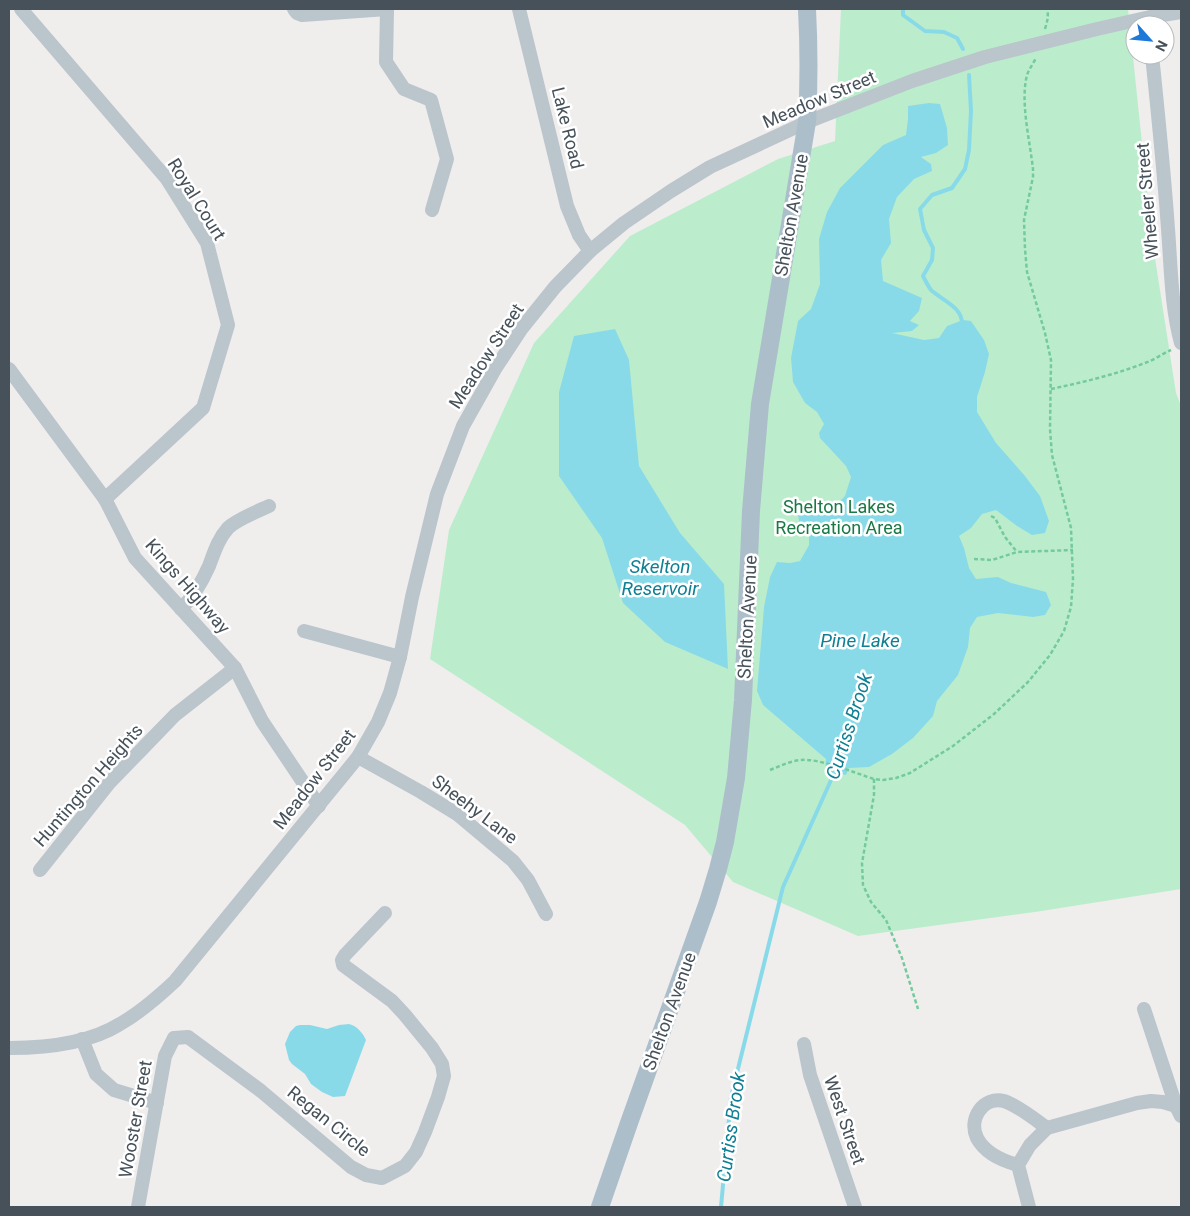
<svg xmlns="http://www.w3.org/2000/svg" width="1190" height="1216" viewBox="0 0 1190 1216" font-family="Roboto,sans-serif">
  <rect width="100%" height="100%" fill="#f0eded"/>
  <!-- green -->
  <path fill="#bbedcc" d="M 841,9 L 1128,9 L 1152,239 L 1176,393 L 1181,406 L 1181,889 L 1035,912 L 858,936 L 733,882 L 685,825 L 430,659 L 449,530 L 534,343 L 630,236 L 778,159 L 835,141 Z"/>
  <!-- water -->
  <g fill="#89dae9">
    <path d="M 929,103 L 940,104 L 947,128 L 948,145 L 936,153 L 921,157 L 931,164 L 932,171 L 914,179 L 897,197 L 889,219 L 891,243 L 881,260 L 883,281 L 922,298 L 919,311 L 910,321 L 919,325 L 912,331 L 892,333 L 924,340 L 939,338 L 947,326 L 963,320 L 971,321 L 984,340 L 989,354 L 985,372 L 977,397 L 977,412 L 996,443 L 1025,476 L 1040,496 L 1049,521 L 1045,533 L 1032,535 L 1017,526 L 996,510 L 982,514 L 971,528 L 959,536 L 964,548 L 969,568 L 976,579 L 998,577 L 1011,583 L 1046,592 L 1051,605 L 1045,615 L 1033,617 L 998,613 L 977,617 L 970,628 L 968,647 L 958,675 L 937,701 L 933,716 L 913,738 L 892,754 L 869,767 L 849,768 L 846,775 L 825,771 L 826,759 L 763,705 L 757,691 L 764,607 L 770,577 L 777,562 L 790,563 L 800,561 L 809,545 L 809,536 L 800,526 L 798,515 C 807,501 820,505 834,507 L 845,496 L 851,477 L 846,466 L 820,438 L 819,433 L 824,424 L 817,412 L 805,403 L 793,382 L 791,358 L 798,321 L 811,309 L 820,284 L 819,239 L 827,212 L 840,188 L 883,145 L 906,135 L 908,119 L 908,106 Z"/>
    <path d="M 615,329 L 629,360 L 639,466 L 680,533 L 724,584 L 728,669 L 665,642 L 623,603 L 602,538 L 559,476 L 559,392 L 574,336 Z"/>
    <path d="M 349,1024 C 357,1026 363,1033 366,1040 L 345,1096 L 333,1097 L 322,1092 L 311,1084 L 305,1074 L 292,1064 L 289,1060 L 285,1044 L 290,1032 L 296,1026 L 300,1025 L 310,1025 L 327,1029 L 339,1025 Z"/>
  </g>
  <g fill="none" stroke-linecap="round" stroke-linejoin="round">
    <!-- stream -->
    <g stroke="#89dae9" stroke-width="4">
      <path d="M 903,9 L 903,15 L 925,31 L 944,32 L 957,38 L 963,49"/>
      <path d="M 962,325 C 963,307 943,301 931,290 C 928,286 925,280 923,276 L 932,260 L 933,248 L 924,230 L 920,209 L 932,195 L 952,188 L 965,169 L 969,150 L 971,111 L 969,75"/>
      <path d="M 721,1207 L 731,1097 L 783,887 L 836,769"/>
    </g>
    <!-- path -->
    <g stroke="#74ca9c" stroke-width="2.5" stroke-dasharray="4 2.5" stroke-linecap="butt">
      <path d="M 1045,29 C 1047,22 1049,16 1047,9"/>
      <path d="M 1051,389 C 1084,382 1118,374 1150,361 C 1157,358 1164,353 1171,350"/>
      <path d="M 991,516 L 995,518 L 1005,537 L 1017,552"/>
      <path d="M 974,559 L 992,560 L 1017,552 L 1073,550"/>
      <path d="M 770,770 C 780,766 790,761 801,760 C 819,758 855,773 874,779 L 883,780 L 896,778 L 910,773 L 953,746 L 994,714 L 1028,682 L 1050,655 L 1064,631 L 1071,607 L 1073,579 L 1071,528 L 1052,455 L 1050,429 L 1051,360 L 1045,333 L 1027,272 L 1025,249 L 1024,220 L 1033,177 L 1033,169 C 1030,141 1020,102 1027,75 C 1029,69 1033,64 1036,58"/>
      <path d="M 874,779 L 874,795 L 862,863 L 863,885 L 871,902 L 886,920 L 902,958 L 918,1009"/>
    </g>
    <!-- minor -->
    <g stroke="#bbc5cc" stroke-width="14">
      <path d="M 21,9 L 167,179 L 207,243 L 228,325 L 203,408 L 105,499"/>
      <path d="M 294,9 L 297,13 L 302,15 L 387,9"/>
      <path d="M 387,9 L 386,62 L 404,89 L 431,100 L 447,159 L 432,210"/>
      <path d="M 519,9 L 567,206 L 579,235 L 590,251"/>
      <path d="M 1152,55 C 1158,113 1164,171 1168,229 C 1171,267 1171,306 1181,343"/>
      <path d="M 9,369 L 105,499 L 135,558 L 235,668 L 262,721 L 319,806"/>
      <path d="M 181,609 C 193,597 202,582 209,566 C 214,553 218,539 228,528 C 236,520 258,511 269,506"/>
      <path d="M 304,631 L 400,657"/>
      <path d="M 358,757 L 421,792 L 457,814 L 513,861 L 528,880 L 546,914"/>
      <path d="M 40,870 L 110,782 L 143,748 L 175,715 L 235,668"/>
      <path d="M 1144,1009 L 1176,1106"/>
      <path d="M 82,1039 L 96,1074 L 114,1090 L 157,1103"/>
      <path d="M 804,1044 L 810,1075 L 855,1207"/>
      <path d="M 9,1048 C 46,1048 88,1044 120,1024 C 141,1012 158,997 175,981 L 358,757 L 378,722 L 390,693 L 400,657 L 412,597 L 437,494 L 463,426 L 495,369 L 522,328 L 555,287 L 590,251 L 624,223 L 671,191 L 710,167 L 807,122 L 912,81 L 985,57 L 1097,29 L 1150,17 L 1181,12"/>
      <path d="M 1018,1165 C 1003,1161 985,1153 977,1138 C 968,1119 983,1096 1004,1101 C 1017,1105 1036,1120 1047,1128"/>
      <path d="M 138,1207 L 165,1056 L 174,1038 L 188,1037 L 261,1091 L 351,1167 L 366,1175 L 382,1178 L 405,1166 L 416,1152 L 425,1132 L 438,1097 L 444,1076 L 442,1064 L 432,1048 L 405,1015 L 392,1001 L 343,965 L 342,960 L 345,955 L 385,913"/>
      <path d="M 1029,1207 L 1018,1165 L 1030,1145 L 1047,1128 L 1137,1103 L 1151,1101 L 1163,1102 L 1176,1106 L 1181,1116"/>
    </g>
    <!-- major -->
    <path stroke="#adbecb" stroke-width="18" d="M 600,1207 L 629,1123 L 708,902 L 718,869 L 725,842 L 736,778 L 743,700 L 751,511 L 760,404 L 807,122 C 809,84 809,47 807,9"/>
  </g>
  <g text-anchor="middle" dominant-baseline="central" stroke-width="5" stroke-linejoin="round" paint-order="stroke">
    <!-- street labels -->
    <g font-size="18" fill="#46515a" stroke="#fff">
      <text transform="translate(819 99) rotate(-23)">Meadow Street</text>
      <text transform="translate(568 128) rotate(76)">Lake Road</text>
      <text transform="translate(197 199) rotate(58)">Royal Court</text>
      <text transform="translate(1147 201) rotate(-95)">Wheeler Street</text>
      <text transform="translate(791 215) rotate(-80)">Shelton Avenue</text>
      <text transform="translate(486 356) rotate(-57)">Meadow Street</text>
      <text transform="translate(188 586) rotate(49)">Kings Highway</text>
      <text transform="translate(747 617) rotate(-87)">Shelton Avenue</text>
      <text transform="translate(314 779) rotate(-52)">Meadow Street</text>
      <text transform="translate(88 785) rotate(-49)">Huntington Heights</text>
      <text transform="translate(475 809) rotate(37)">Sheehy Lane</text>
      <text transform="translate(669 1011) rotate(-70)">Shelton Avenue</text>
      <text transform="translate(135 1119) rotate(-80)">Wooster Street</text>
      <text transform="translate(845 1120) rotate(71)">West Street</text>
      <text transform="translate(329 1121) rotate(39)">Regan Circle</text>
    </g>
    <!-- park labels -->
    <g font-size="18" fill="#197944" stroke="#fff">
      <text x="839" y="506">Shelton Lakes<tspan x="839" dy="21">Recreation Area</tspan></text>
    </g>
    <!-- water labels -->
    <g font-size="19" font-style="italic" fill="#0f7f94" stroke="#fff">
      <text x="660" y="566">Skelton<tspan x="660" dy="22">Reservoir</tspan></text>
      <text x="860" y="640">Pine Lake</text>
      <text transform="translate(849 726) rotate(-72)">Curtiss Brook</text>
      <text transform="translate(731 1127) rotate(-82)">Curtiss Brook</text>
    </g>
  </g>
  <!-- border -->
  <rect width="1190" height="1216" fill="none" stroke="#46515a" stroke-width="20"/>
  <!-- north arrow -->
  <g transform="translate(1150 40) rotate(117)"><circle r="24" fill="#ffffff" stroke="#b5b9bd"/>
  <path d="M0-4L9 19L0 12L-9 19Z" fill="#1d78d9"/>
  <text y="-8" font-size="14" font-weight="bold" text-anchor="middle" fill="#46515a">N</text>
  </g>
</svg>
